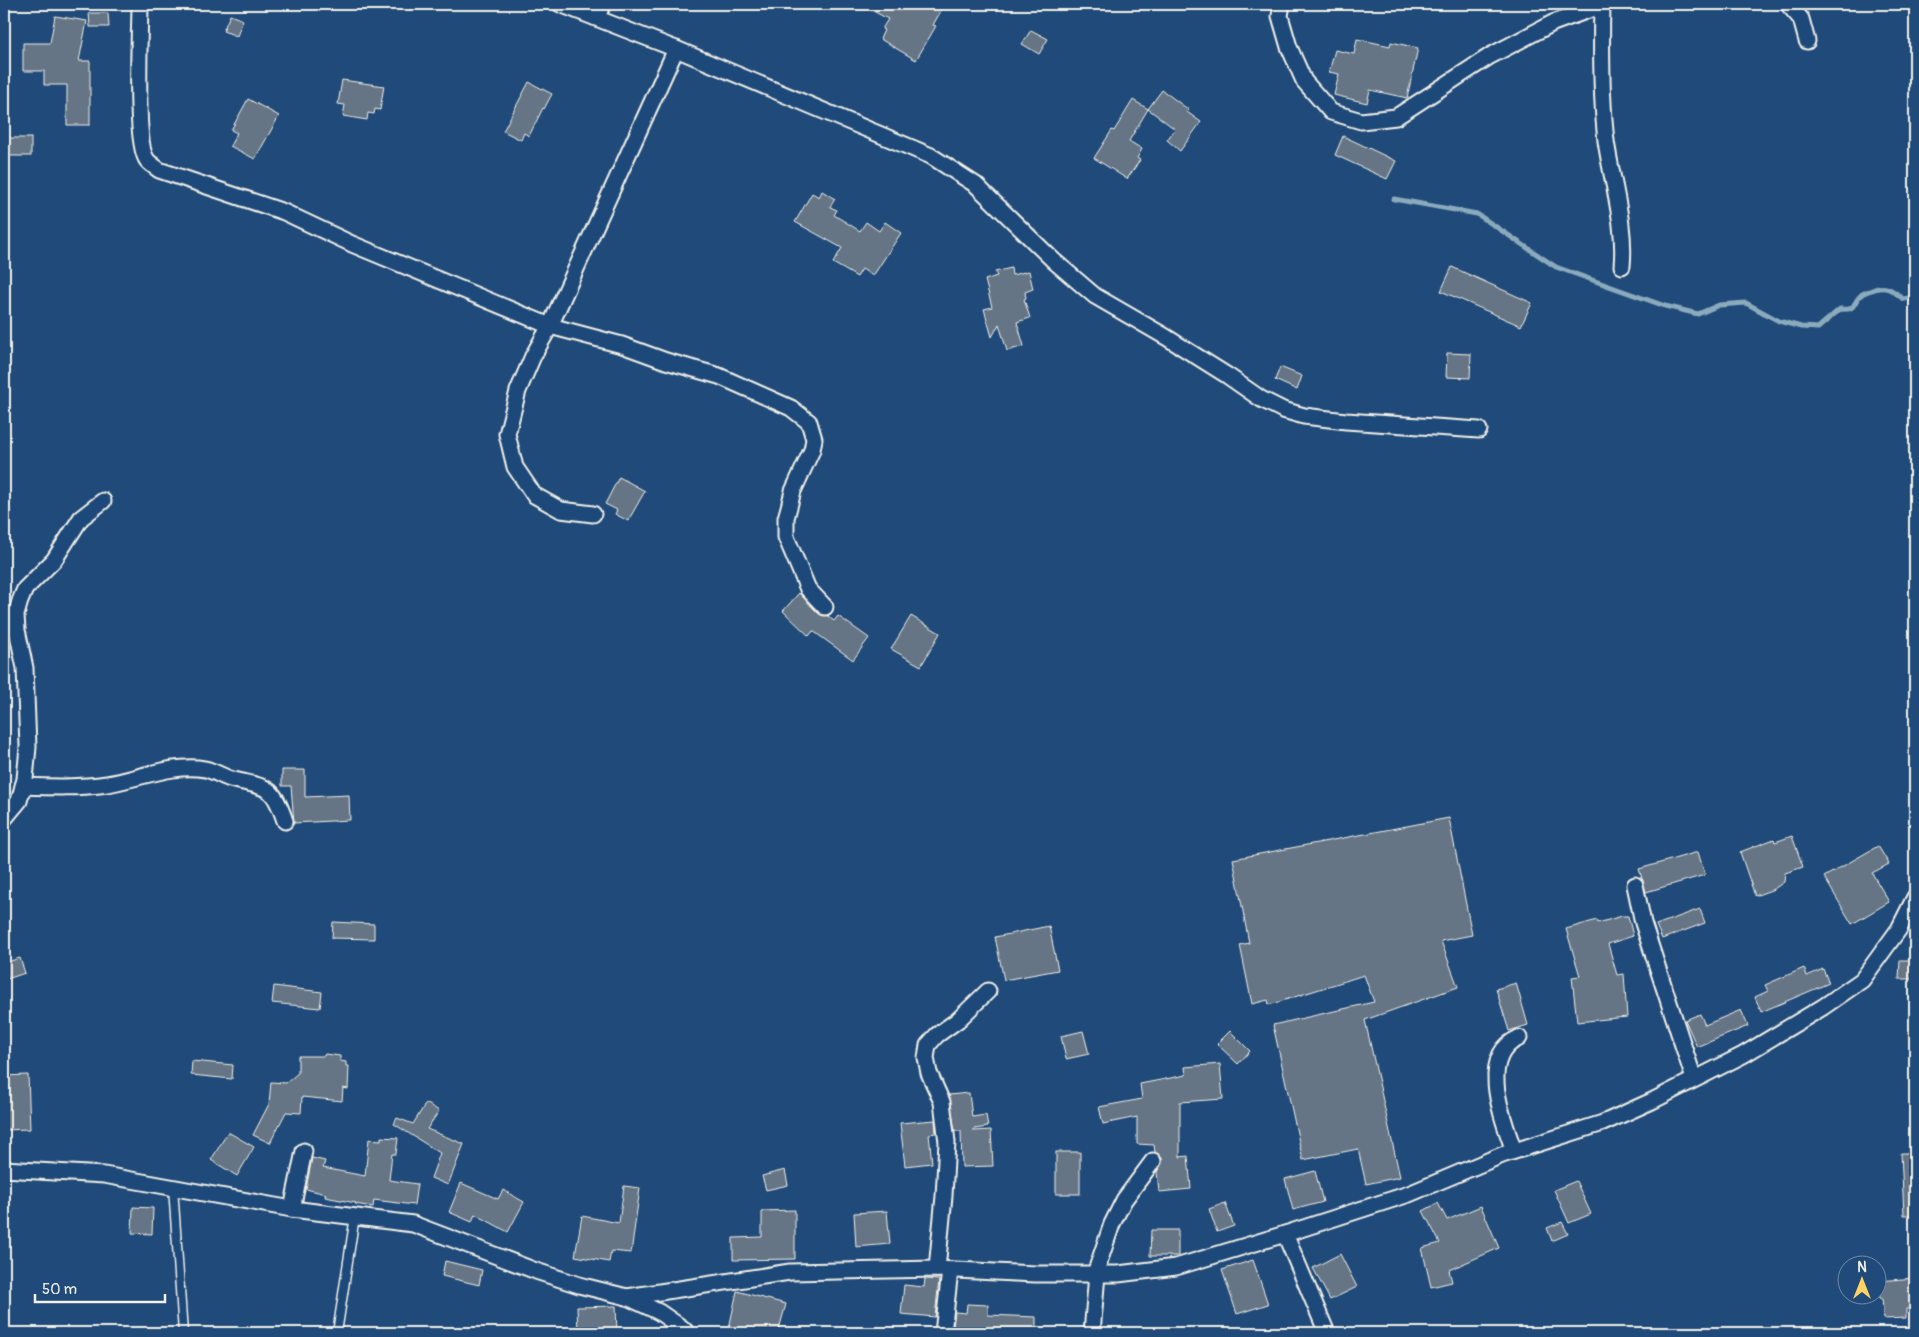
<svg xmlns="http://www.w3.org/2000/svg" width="1919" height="1337" viewBox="0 0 1919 1337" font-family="Pangolin,sans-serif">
  <rect width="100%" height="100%" fill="#1f4a7a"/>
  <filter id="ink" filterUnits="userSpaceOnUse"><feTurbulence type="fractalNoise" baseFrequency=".02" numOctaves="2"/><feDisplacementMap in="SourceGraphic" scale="10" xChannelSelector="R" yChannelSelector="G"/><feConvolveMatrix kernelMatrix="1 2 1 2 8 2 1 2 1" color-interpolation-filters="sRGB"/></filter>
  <g filter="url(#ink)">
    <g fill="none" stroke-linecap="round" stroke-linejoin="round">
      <!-- stream -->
      <path stroke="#8babbd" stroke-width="5" d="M 1394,199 L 1477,214 L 1556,267 L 1665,306 L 1698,314 L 1719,305 L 1746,303 L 1779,321 L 1801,327 L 1818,328 L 1840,309 C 1857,311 1852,303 1861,295 C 1863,293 1869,291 1872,290 C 1885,284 1893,290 1903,299 L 1915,297"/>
    </g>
    <!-- building -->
    <g fill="#667585" stroke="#f4f1e8">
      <path d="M 860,4 L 945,4 L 933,25 L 936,26 L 916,60 L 880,39 L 884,30 L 882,29 L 888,19 Z"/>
      <path d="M 89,13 L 108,13 L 109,27 L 90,27 Z"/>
      <path d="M 230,15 L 243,20 L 237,36 L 223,31 Z"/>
      <path d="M 55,16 L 87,21 L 79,61 L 90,61 L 90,125 L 67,125 L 67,85 L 44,85 L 44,71 L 23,71 L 23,43 L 50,43 Z"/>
      <path d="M 1031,30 L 1048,39 L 1039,54 L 1022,44 Z"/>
      <path d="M 1357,39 L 1390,46 L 1391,42 L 1418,48 L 1407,98 L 1370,90 L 1367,103 L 1334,95 L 1339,74 L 1329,72 L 1335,50 L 1354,54 Z"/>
      <path d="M 342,80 L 384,86 L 380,110 L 375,109 L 374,114 L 368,113 L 367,120 L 343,116 L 345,105 L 338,104 Z"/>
      <path d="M 529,82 L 552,94 L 544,109 L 543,108 L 529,136 L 524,133 L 521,140 L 503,131 Z"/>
      <path d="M 1162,90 L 1189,110 L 1187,112 L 1201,122 L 1180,151 L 1167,140 L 1175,129 L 1148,109 Z"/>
      <path d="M 248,99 L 279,116 L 255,159 L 230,146 L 237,133 L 231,130 Z"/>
      <path d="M 1133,100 L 1148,109 L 1129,141 L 1142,149 L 1137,158 L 1140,160 L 1127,179 L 1094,158 L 1112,130 L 1114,131 Z"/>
      <path d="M 1343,136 L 1396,161 L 1387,179 L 1335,155 Z"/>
      <rect x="6" y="138" width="25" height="18"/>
      <path d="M 822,191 L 835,199 L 830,207 L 837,210 L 834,215 L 860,231 L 866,222 L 879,231 L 885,222 L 901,233 L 873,276 L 862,269 L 857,277 L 833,263 L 842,248 L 795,222 L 812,193 L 819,197 Z"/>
      <path d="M 1452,267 L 1532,303 L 1521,326 L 1441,291 Z"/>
      <path d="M 1011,268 L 1012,275 L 1029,271 L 1033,289 L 1025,292 L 1026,298 L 1024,299 L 1030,318 L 1017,322 L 1024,346 L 1007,351 L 999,324 L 992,337 L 984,309 L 992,307 L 985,280 L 997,276 L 995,272 Z"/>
      <path d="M 1447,353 L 1471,354 L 1470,378 L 1446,377 Z"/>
      <path d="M 1280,367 L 1302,376 L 1297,390 L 1275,380 Z"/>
      <path d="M 619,477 L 645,491 L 628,521 L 615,514 L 617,510 L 605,504 Z"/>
      <path d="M 799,593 L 819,614 L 828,616 L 834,621 L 838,616 L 869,638 L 853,660 L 813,631 L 809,636 L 783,611 Z"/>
      <path d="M 911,616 L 940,633 L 921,666 L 891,649 Z"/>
      <path d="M 282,770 L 305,770 L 305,797 L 349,795 L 350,820 L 294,823 L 291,786 L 282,786 Z"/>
      <path d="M 1449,818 L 1472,935 L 1441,941 L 1458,987 L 1365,1020 L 1400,1177 L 1366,1184 L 1358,1149 L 1303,1160 L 1273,1025 L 1374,1002 L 1364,975 L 1269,1005 L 1268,1000 L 1252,1004 L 1240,945 L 1249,943 L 1233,859 Z"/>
      <path d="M 1792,836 L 1803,867 L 1785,873 L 1784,882 L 1774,889 L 1755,896 L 1740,852 L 1774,839 L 1775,842 Z"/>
      <path d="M 1878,846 L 1889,864 L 1872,873 L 1889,902 L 1852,924 L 1824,877 Z"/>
      <path d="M 1698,852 L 1705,875 L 1646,892 L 1639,869 Z"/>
      <path d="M 1700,909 L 1705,923 L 1662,939 L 1656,925 Z"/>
      <path d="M 1622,916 L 1628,916 L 1633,936 L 1608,944 L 1617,975 L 1624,974 L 1627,1017 L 1577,1022 L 1572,977 L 1580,976 L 1566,929 L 1597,920 L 1598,923 Z"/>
      <path d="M 333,922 L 374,924 L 374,939 L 332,938 Z"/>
      <path d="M 1049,926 L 1058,970 L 1004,980 L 995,937 Z"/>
      <path d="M 20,958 L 25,973 L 4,980 L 4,963 Z"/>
      <path d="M 1900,960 L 1915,960 L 1915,979 L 1899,979 Z"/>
      <path d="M 1804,968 L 1807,976 L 1823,969 L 1829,983 L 1761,1012 L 1755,997 L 1768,991 L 1765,985 Z"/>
      <path d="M 1516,983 L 1528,1025 L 1509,1031 L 1496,989 Z"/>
      <path d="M 274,986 L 322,992 L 320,1008 L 272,1003 Z"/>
      <path d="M 1741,1010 L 1748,1026 L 1697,1047 L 1685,1020 L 1700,1014 L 1705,1025 Z"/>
      <path d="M 1083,1031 L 1089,1054 L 1066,1059 L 1061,1036 Z"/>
      <path d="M 1230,1031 L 1250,1051 L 1238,1064 L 1217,1044 Z"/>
      <path d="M 325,1054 L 340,1056 L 340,1061 L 346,1062 L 346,1066 L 349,1066 L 348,1089 L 343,1088 L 342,1101 L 302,1097 L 301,1113 L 286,1112 L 270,1143 L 253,1135 L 269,1104 L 271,1082 L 286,1083 L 298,1073 L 298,1056 L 324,1056 Z"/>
      <path d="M 192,1061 L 233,1065 L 232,1079 L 191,1075 Z"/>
      <path d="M 1220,1064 L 1223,1099 L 1180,1102 L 1180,1157 L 1188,1156 L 1191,1189 L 1159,1192 L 1157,1172 L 1162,1163 L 1162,1158 L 1155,1152 L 1154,1145 L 1137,1144 L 1137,1117 L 1103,1124 L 1099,1107 L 1142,1099 L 1140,1084 L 1186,1075 L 1185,1067 Z"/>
      <path d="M 28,1075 L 30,1129 L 4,1130 L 4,1076 Z"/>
      <path d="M 969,1093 L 972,1117 L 986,1115 L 988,1127 L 974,1129 L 974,1131 L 991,1130 L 993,1166 L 962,1167 L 961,1131 L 955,1131 L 949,1095 Z"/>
      <path d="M 426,1103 L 439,1111 L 427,1129 L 464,1144 L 448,1185 L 431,1178 L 440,1153 L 394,1124 L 397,1118 L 413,1124 Z"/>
      <path d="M 935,1120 L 936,1133 L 929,1134 L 932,1163 L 905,1166 L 900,1123 Z"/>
      <path d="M 228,1132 L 254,1147 L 237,1176 L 211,1160 Z"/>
      <path d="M 381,1137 L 398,1138 L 396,1154 L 392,1154 L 389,1180 L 417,1184 L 414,1205 L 374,1200 L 373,1207 L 355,1204 L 356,1203 L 325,1197 L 326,1194 L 306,1189 L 312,1158 L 325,1161 L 323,1168 L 365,1176 L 369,1139 L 381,1140 Z"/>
      <rect x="1056" y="1152" width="24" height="42"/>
      <path d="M 1901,1153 L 1915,1153 L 1915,1215 L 1904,1215 Z"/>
      <path d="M 785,1170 L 788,1185 L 766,1190 L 762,1176 Z"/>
      <path d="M 1315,1171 L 1323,1202 L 1293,1210 L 1285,1179 Z"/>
      <path d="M 1576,1181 L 1591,1214 L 1569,1223 L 1554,1190 Z"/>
      <path d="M 461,1183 L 498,1199 L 503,1190 L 524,1202 L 508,1232 L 475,1214 L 472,1222 L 449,1212 Z"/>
      <path d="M 624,1186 L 640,1188 L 631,1253 L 611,1251 L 609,1262 L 575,1256 L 582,1216 L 619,1223 Z"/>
      <path d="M 1225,1203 L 1234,1226 L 1217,1232 L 1209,1209 Z"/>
      <path d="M 1438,1203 L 1447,1220 L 1481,1206 L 1499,1248 L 1449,1270 L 1452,1282 L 1431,1287 L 1422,1248 L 1440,1243 L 1423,1211 Z"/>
      <path d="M 133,1207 L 153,1208 L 152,1234 L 132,1233 Z"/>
      <path d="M 795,1210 L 795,1259 L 733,1260 L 733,1238 L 762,1237 L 762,1211 Z"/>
      <path d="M 887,1211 L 890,1244 L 856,1247 L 854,1213 Z"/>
      <path d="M 1562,1222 L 1568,1234 L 1552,1241 L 1547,1228 Z"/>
      <path d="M 1151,1230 L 1178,1230 L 1178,1256 L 1150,1256 Z"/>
      <path d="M 1340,1254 L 1357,1287 L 1330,1300 L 1313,1268 Z"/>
      <path d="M 1253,1260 L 1268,1304 L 1237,1314 L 1222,1270 Z"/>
      <path d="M 445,1261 L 482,1270 L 479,1285 L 442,1276 Z"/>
      <path d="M 1915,1278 L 1915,1308 L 1906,1309 L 1906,1318 L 1884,1319 L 1882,1299 L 1879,1299 L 1878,1281 Z"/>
      <path d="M 925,1279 L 939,1280 L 935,1317 L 901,1314 L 904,1285 L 924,1287 Z"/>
      <path d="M 737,1291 L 786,1304 L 778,1333 L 728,1333 Z"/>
      <path d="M 967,1304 L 988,1305 L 988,1315 L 1036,1317 L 1036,1333 L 952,1333 L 955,1312 L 966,1313 Z"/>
      <path d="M 616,1306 L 617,1333 L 578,1333 L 577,1307 Z"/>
    </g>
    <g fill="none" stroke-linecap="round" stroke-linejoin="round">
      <!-- service casing -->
      <g stroke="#f4f1e8" stroke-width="11">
        <g id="service">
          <path d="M 173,1187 L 183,1333"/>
          <path d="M 337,1333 L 355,1216"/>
        </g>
      </g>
      <!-- minor casing -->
      <g stroke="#f4f1e8" stroke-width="19">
        <g id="minor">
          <path d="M 140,4 C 140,30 134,144 147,160 C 150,164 156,167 159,170 L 284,212 L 352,244 L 550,326 L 622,345 L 666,361 L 719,376 L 791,408 L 809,422 L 814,439 L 812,450 L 793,491 L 789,507 L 786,518 L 786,537 L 808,589 L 825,607"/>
          <path d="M 560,4 L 676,49 L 931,156 L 976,185 L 1054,261 L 1095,296 L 1166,337 L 1228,376 L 1261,399 L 1283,410 L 1304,416 L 1346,421 L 1479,430"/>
          <path d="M 1282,4 L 1280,16 L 1289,47 L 1304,81 L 1331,112 L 1361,121 L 1396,117 L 1490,56 L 1553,23 L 1602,5"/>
          <path d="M 1602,4 C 1601,49 1601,96 1606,141 C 1612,182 1626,225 1622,266"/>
          <path d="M 1788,4 L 1801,19 L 1807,41"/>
          <path d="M 596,18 L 603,4"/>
          <path d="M 593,514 L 561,510 L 534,495 L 515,467 L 507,434 L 518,391 L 533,356 L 550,326 L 676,49"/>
          <path d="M 23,786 C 51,787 79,788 107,784 C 138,779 174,763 205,769 C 215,771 224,778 234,780 C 268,788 273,785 285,821"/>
          <path d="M 4,819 L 19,801 L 25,779 L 28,747 L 25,668 L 17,630 L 16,615 L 20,601 L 25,589 L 54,560 L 81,518 L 103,501"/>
          <path d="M 1635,885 L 1643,923 L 1694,1079"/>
          <path d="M 1514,1151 C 1503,1119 1477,1056 1519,1038"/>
          <path d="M 4,1169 L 104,1175 L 292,1209 L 413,1224 L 536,1271 L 579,1285 L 627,1297 L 659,1312 L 682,1328 L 687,1333"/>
          <path d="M 292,1209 L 304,1151"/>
          <path d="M 1285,1234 L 1327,1333"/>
          <path d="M 937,1269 L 944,1196 L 947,1142 L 942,1102 L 929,1073 L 926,1058 L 928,1045 L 937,1035 L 958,1020 L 988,991"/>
          <path d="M 1095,1274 L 1112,1224 L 1124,1200 L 1153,1161"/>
          <path d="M 627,1297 L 790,1272 L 937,1269 L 1035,1274 L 1118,1274 L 1176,1267 L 1285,1234 L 1409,1194 L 1502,1155 L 1603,1123 L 1652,1101 L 1743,1055 L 1823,1007 L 1862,980 L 1899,929 L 1915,897"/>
          <path d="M 943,1333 L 950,1270"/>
          <path d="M 1092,1333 L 1097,1274"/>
        </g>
      </g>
      <!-- service -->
      <use href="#service" stroke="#1f4a7a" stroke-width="8"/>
      <!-- minor -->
      <use href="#minor" stroke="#1f4a7a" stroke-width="15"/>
    </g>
  </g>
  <!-- margin -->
  <rect width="1919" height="1337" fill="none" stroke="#1f4a7a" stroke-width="20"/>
  <rect x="10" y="10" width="1899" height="1317" fill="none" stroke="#f4f1e8" stroke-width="2" filter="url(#ink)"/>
  <!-- north arrow -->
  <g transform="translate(1862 1280)"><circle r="24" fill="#1f4a7a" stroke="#748da6"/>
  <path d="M0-4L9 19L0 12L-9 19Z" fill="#ffd166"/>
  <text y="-8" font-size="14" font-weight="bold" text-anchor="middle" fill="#f4f1e8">N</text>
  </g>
  <!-- scale -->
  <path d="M35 1294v8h130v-8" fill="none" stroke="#f4f1e8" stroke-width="2.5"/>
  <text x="42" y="1294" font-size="15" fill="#f4f1e8" stroke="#1f4a7a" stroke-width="4" paint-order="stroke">50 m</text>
</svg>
